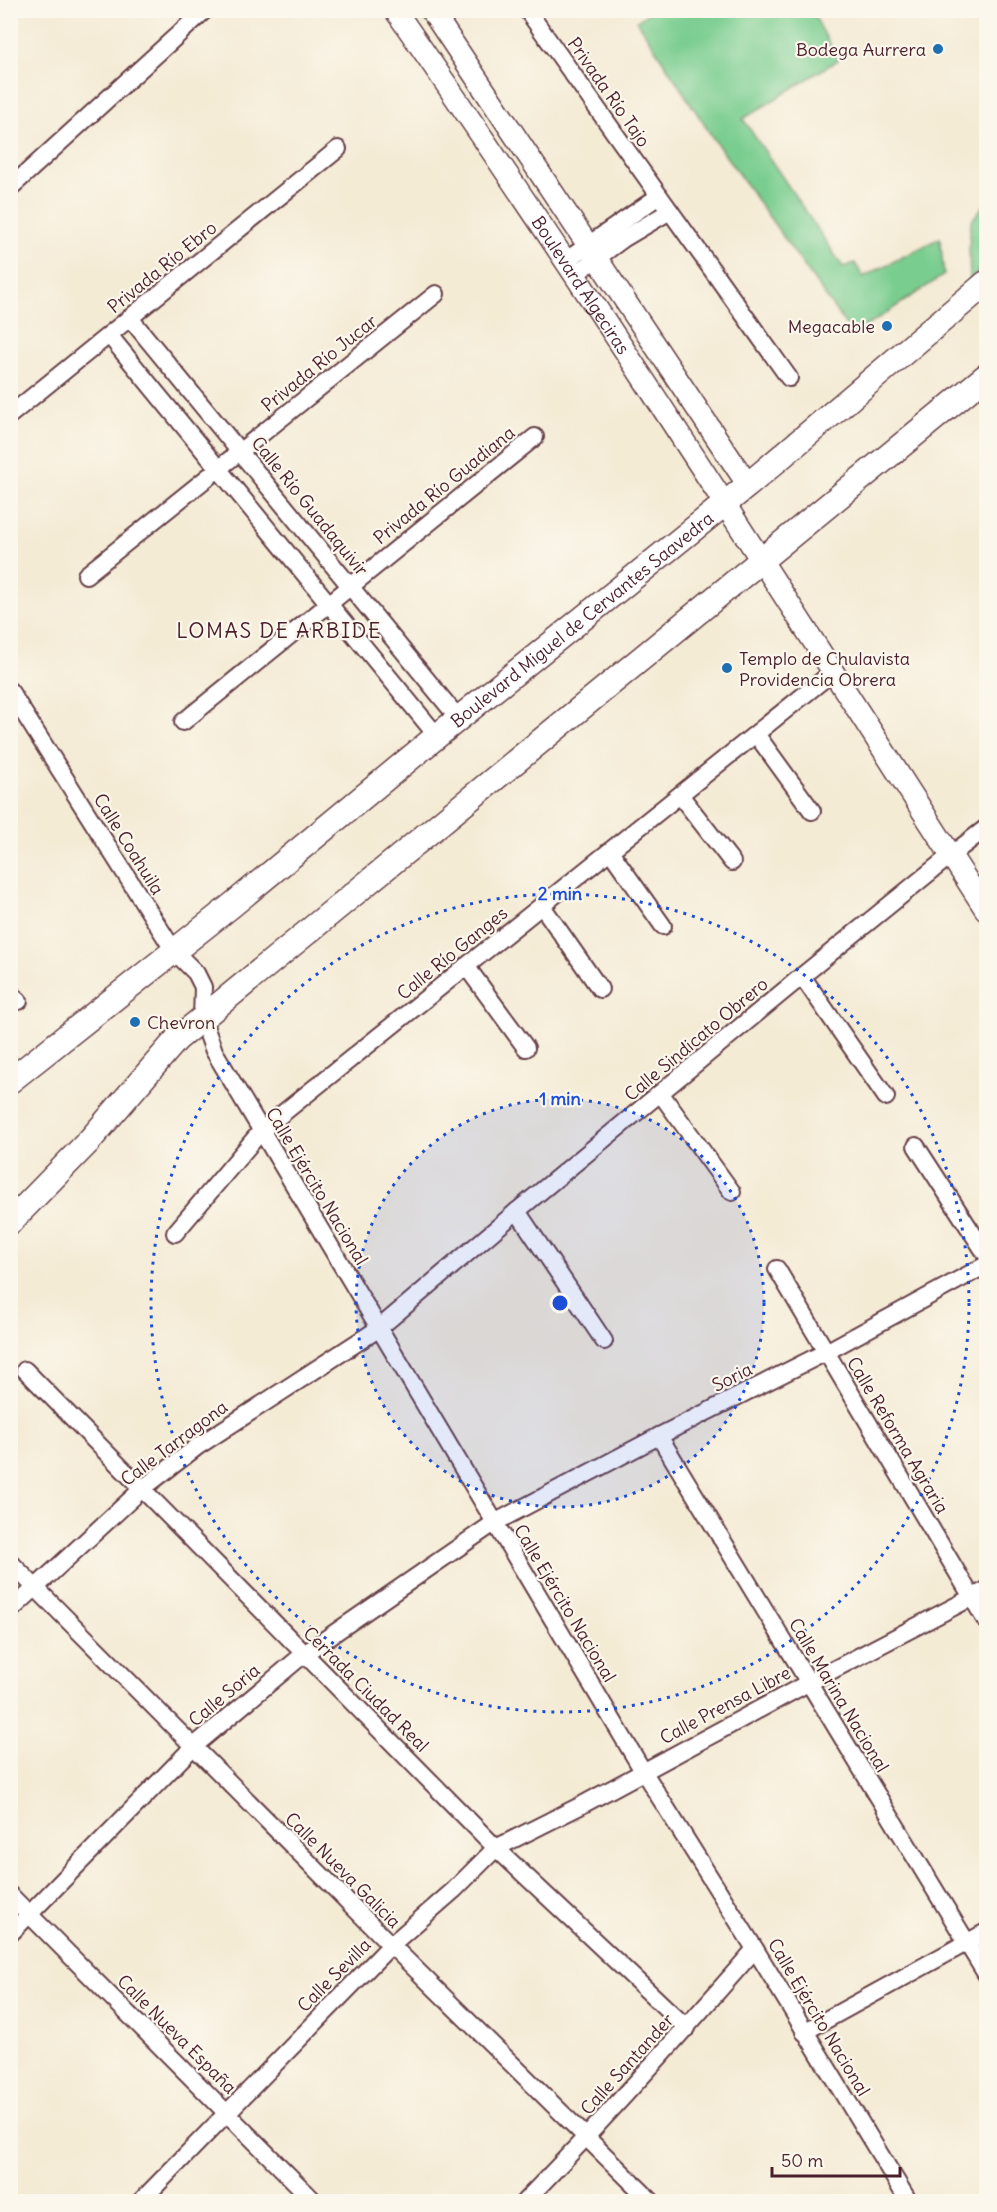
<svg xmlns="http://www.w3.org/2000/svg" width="997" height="2212" viewBox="0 0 997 2212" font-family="Delius,sans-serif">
  <rect width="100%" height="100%" fill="#fbf7ec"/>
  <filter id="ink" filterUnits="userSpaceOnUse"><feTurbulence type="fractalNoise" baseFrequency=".0167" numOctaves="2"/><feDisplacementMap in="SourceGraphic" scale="12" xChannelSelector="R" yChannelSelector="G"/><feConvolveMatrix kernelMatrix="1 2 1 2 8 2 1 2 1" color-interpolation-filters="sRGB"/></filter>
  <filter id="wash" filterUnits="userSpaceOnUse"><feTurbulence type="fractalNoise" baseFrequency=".008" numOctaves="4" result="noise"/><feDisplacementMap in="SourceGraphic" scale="24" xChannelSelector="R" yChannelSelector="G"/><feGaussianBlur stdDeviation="1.35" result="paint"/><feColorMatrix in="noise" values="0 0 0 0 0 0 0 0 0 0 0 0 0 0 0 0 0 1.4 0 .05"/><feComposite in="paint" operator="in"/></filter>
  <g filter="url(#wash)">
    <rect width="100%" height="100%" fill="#f4ebd5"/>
    <!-- green -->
    <g fill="#79cd8f" stroke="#62765d" stroke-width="1.5">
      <path d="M 653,10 L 812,11 L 838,60 L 743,119 L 843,267 L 855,263 L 863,277 L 940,238 L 944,275 L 853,335 L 713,138 L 637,21 Z"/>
      <path d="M 985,204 L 986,204 L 986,261 L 970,282 L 969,248 L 971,221 Z"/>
    </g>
  </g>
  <g filter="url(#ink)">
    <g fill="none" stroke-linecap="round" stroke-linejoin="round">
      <!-- minor casing -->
      <g stroke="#643e44" stroke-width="20">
        <g id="minor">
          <path d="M 527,10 L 789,378"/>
          <path d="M 10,188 L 205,10"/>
          <path d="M 565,261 L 659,196"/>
          <path d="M 574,275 L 623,239 L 670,211"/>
          <path d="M 130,318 L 459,719"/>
          <path d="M 109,335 L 437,736"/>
          <path d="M 10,415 L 338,149"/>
          <path d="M 86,575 L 436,294"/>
          <path d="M 10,691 L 174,951 L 196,973 L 203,987 L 202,1018 L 214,1051 L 643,1771 L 755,1949 L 909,2202"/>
          <path d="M 183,722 L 535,437"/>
          <path d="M 756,734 L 812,811"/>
          <path d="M 680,795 L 732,862"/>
          <path d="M 610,851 L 663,926"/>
          <path d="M 542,906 L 600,989"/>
          <path d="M 466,966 L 526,1048"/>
          <path d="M 802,976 L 886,1097"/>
          <path d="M 10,993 L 19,1001"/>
          <path d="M 661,1094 L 732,1192"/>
          <path d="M 916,1146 L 986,1254"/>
          <path d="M 517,1211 L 604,1341"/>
          <path d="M 175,1233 L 262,1130 L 834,671"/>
          <path d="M 777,1269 L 986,1621"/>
          <path d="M 25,1370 L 496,1848 L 687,2028"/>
          <path d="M 659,1436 L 986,1974"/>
          <path d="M 10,1562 L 391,1945 L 652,2202"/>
          <path d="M 10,1611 L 142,1489 L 198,1446 L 378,1329 L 517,1211 L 802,976 L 951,855 L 986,828"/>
          <path d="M 10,1895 L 315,2202"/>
          <path d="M 10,1934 L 193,1747 L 304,1654 L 494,1523 L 659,1436 L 826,1352 L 986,1265"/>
          <path d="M 804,2032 L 986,1932"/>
          <path d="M 140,2202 L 391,1945 L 454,1890 L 496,1848 L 580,1806 L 808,1683 L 986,1590"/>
          <path d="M 524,2202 C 604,2120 680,2035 755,1949"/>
        </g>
      </g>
      <!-- tertiary casing -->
      <g stroke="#643e44" stroke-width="24">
        <g id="tertiary">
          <path id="s1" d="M 395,10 C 600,305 792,608 986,910"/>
          <path d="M 431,10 L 748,485"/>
        </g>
      </g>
      <!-- secondary casing -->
      <g stroke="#643e44" stroke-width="27">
        <g id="secondary">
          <path id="s2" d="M 10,1081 L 231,906 L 437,736 L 748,485 L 986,283"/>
          <path d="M 10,1222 L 89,1141 L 177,1039 L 986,376"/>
        </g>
      </g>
      <!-- minor -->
      <use href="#minor" stroke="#fff" stroke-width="16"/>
      <!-- tertiary -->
      <use href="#tertiary" stroke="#fff" stroke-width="21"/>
      <!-- secondary -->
      <use href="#secondary" stroke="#fff" stroke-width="24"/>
    </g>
  </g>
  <!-- distance rings -->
  <circle cx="560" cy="1303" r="204" fill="#1d4ed8" fill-opacity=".12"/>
  <g fill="none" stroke="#1d4ed8" stroke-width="3" stroke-dasharray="3 6">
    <circle cx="560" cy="1303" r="204"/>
    <circle cx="560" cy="1303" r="409"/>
  </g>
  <!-- markers -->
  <g fill="#1f6fb2" stroke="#fbf7ec" stroke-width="2">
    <circle cx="938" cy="49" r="6"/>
    <circle cx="887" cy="326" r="6"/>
    <circle cx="727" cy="668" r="6"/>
    <circle cx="135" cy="1022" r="6"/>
  </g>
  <g text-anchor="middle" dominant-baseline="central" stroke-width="4.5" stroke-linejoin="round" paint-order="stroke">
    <!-- poi labels -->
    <g font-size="18" fill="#4a1f2b" stroke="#fbf7ec" text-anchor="end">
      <text x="926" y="49">Bodega Aurrera</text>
      <text x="875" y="326">Megacable</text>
      <text x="739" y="658" text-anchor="start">Templo de Chulavista<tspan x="739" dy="21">Providencia Obrera</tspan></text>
      <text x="147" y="1022" text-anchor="start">Chevron</text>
    </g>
    <!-- street labels -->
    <g font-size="18" fill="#4a1f2b" stroke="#fbf7ec">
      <text transform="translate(609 92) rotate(55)">Privada Río Tajo</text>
      <text transform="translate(162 267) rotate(-39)">Privada Río Ebro</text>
      <text stroke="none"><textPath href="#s1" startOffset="332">Boulevard Algeciras</textPath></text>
      <text transform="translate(319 363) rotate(-39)">Privada Río Jucar</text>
      <text transform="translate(444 485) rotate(-39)">Privada Río Guadiana</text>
      <text transform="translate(310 506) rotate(51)">Calle Río Guadaquivir</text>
      <text stroke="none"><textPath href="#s2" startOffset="735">Boulevard Miguel de Cervantes Saavedra</textPath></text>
      <text transform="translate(129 844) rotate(58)">Calle Coahuila</text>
      <text transform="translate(452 953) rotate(-39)">Calle Río Ganges</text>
      <text transform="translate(696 1039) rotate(-40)">Calle Sindicato Obrero</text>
      <text transform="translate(317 1186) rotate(59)">Calle Ejército Nacional</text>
      <text transform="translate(732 1377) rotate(-27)">Soria</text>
      <text transform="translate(898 1435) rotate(59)">Calle Reforma Agraria</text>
      <text transform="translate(174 1443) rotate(-37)">Calle Tarragona</text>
      <text transform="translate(565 1603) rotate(59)">Calle Ejército Nacional</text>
      <text transform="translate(366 1689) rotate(45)">Cerrada Ciudad Real</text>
      <text transform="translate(224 1695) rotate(-40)">Calle Soria</text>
      <text transform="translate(839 1695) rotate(59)">Calle Marina Nacional</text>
      <text transform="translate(725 1705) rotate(-28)">Calle Prensa Libre</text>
      <text transform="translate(343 1870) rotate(45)">Calle Nueva Galicia</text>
      <text transform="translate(334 1975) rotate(-45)">Calle Sevilla</text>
      <text transform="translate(819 2017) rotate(59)">Calle Ejército Nacional</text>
      <text transform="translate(177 2034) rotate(45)">Calle Nueva España</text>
      <text transform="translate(627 2064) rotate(-48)">Calle Santander</text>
    </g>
    <!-- quarter labels -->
    <g font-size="21" letter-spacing="1.5" fill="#4a1f2b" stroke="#fbf7ec">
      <text x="279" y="630">LOMAS DE ARBIDE</text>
    </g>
  </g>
  <circle cx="560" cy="1303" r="9" fill="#1d4ed8" stroke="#fbf7ec" stroke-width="3"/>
  <g font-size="18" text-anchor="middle" font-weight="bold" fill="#1d4ed8" stroke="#fbf7ec" stroke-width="4.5" stroke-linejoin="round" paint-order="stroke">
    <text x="560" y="900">2 min</text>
    <text x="560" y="1105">1 min</text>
  </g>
  <!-- margin -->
  <rect width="997" height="2212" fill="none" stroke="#fbf7ec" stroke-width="36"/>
  <!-- scale -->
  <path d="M772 2167v9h128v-9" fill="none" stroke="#4a1f2b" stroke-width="3"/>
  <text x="781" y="2167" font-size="18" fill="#4a1f2b" stroke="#fbf7ec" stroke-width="4.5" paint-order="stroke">50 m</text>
</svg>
